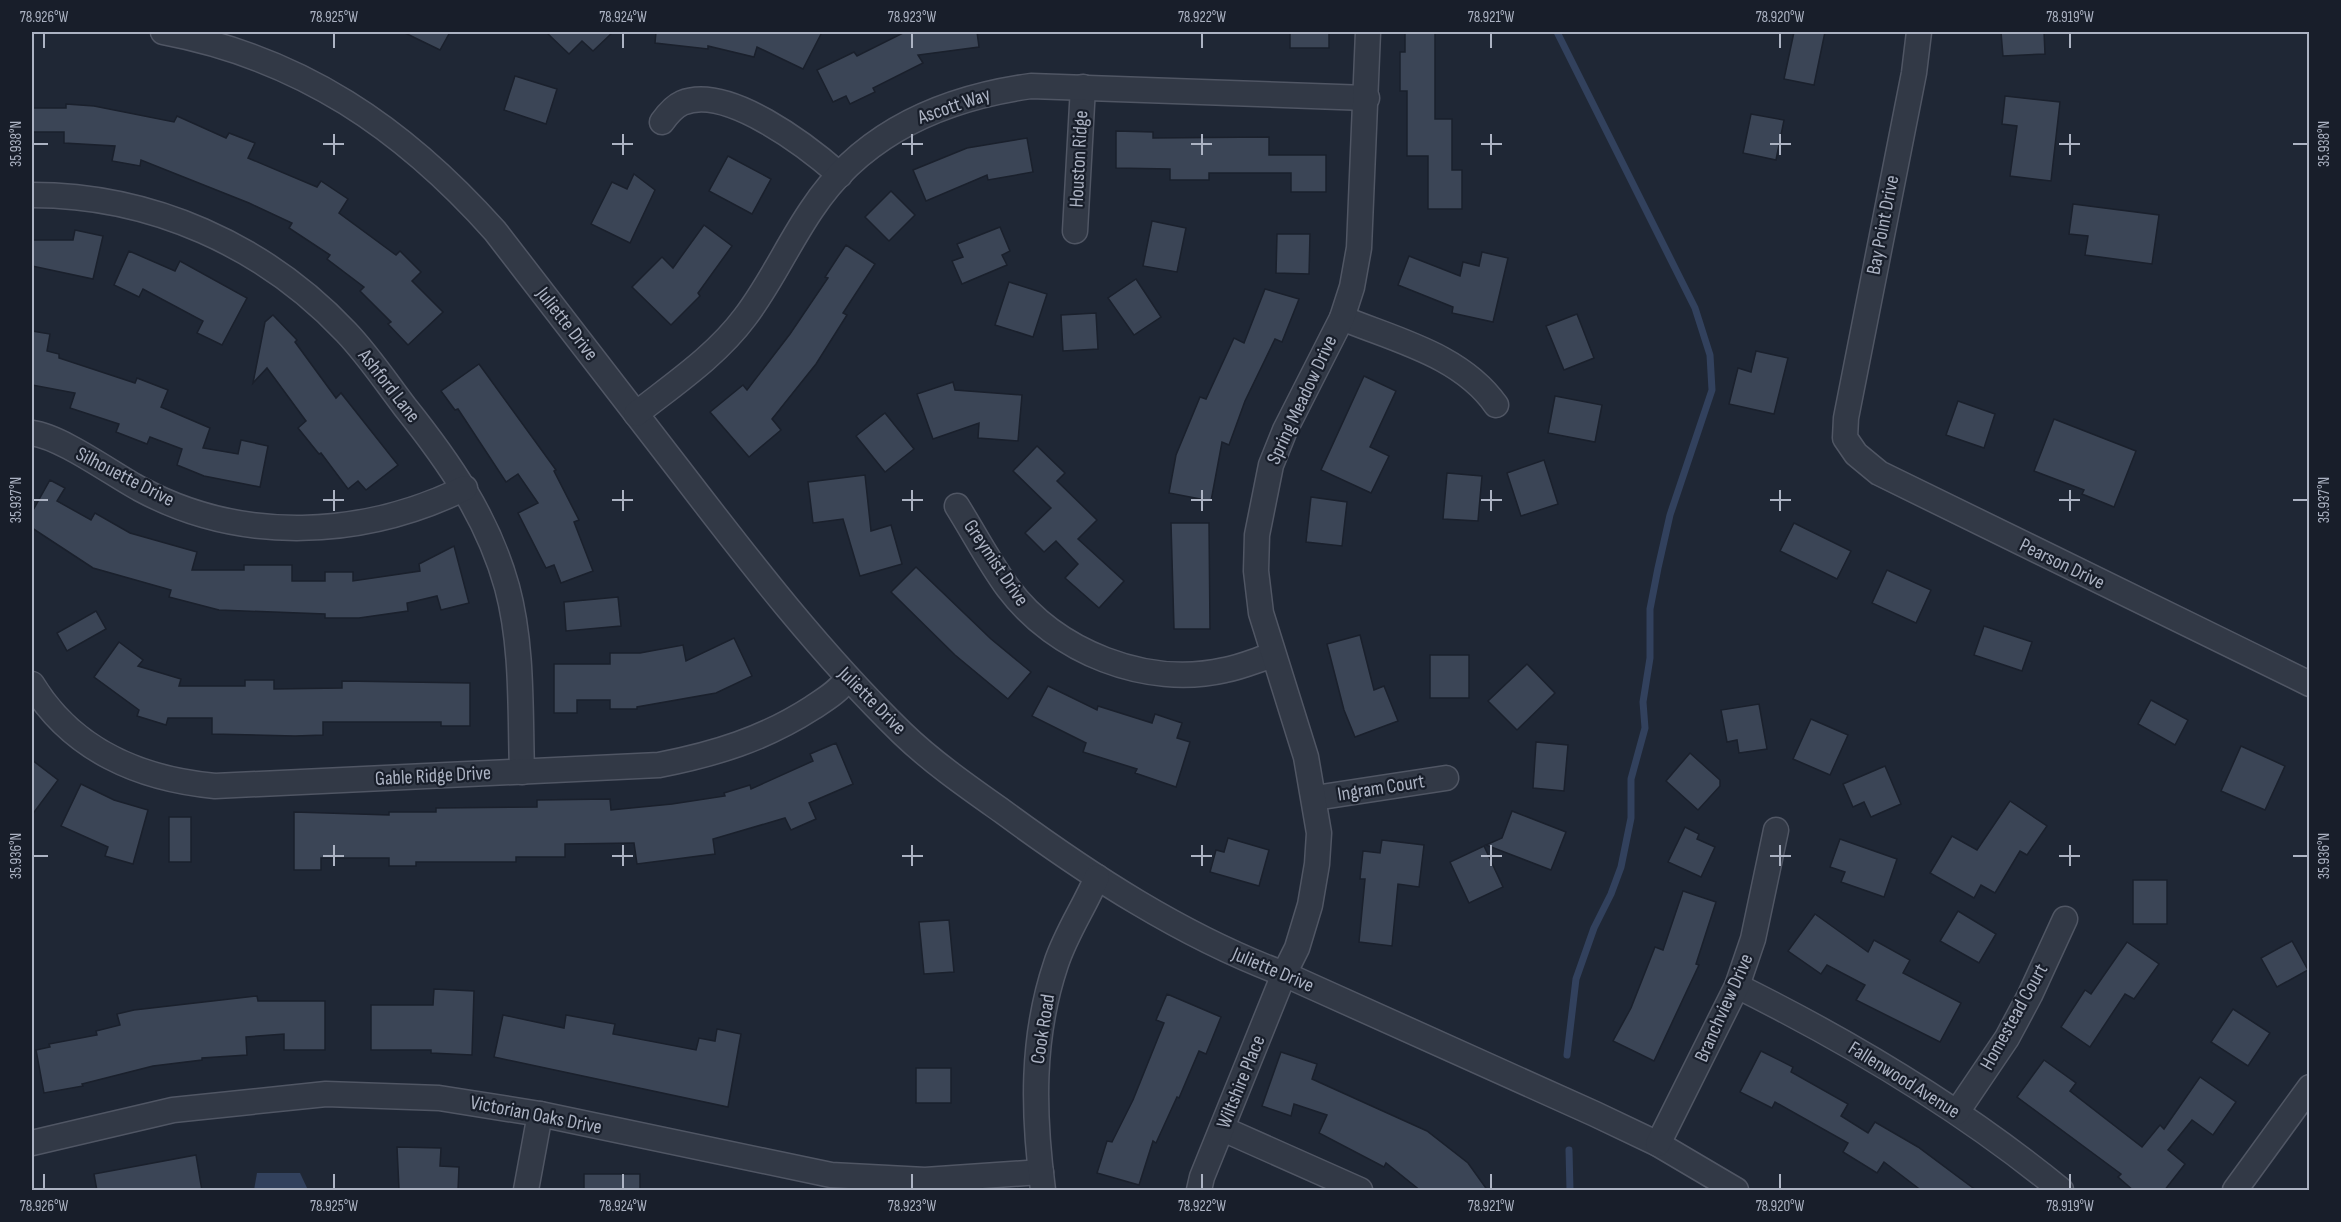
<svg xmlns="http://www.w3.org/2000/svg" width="2341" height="1222" viewBox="0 0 2341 1222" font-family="'Sofia Sans Condensed',sans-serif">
  <rect width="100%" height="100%" fill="#1f2735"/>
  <!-- water -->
  <path fill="#32415d" d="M 257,1173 L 300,1173 L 308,1190 L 254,1190 Z"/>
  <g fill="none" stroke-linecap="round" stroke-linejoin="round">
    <!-- stream -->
    <g stroke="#32415d" stroke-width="7">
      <path d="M 1557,32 L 1695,308 L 1710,355 L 1712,390 L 1670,515 L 1658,568 L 1650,609 L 1650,658 L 1643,702 L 1645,728 L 1631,779 L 1631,818 L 1621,867 L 1611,894 L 1594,928 L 1576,979 L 1567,1055"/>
      <path d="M 1569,1150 L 1570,1190"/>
    </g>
  </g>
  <!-- building -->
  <g fill="#3b4556" stroke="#1a202c" stroke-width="1.5">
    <path d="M 403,32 L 450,32 L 440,50 Z"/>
    <path d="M 546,32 L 613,32 L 593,51 L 582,41 L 569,54 Z"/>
    <path d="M 656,32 L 822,32 L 803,69 L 757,47 L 754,57 L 708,46 L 708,49 L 655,43 Z"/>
    <path d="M 905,32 L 977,32 L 979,47 L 918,55 L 923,63 L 873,88 L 875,92 L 850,104 L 846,96 L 833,102 L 817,70 L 854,52 L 857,56 Z"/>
    <rect x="1290" y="32" width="39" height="16"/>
    <path d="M 1405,32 L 1435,32 L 1435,119 L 1452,119 L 1452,170 L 1462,170 L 1462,209 L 1428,209 L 1428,156 L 1407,156 L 1407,91 L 1400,91 L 1400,52 L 1405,52 Z"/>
    <path d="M 1794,32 L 1825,32 L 1814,85 L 1784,79 Z"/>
    <path d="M 2001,32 L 2044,32 L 2045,54 L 2003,56 Z"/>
    <path d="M 515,76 L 557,89 L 546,124 L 504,110 Z"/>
    <path d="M 2005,96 L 2060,102 L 2051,181 L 2010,176 L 2017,126 L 2002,124 Z"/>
    <path d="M 66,104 L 94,106 L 174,122 L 177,116 L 226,138 L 229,133 L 255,143 L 248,158 L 317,187 L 321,181 L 348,199 L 339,213 L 396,255 L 400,251 L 421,272 L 412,281 L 443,312 L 408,345 L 388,324 L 391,322 L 360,291 L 364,287 L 327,259 L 330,255 L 289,228 L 292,223 L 249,203 L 141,160 L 140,166 L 112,161 L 115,146 L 64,143 L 64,132 L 32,132 L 32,108 L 66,108 Z"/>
    <path d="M 1751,114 L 1784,120 L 1776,160 L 1743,153 Z"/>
    <path d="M 1116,131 L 1153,132 L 1153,138 L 1269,137 L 1269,155 L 1326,155 L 1326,192 L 1291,192 L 1291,173 L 1209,173 L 1209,180 L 1170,180 L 1170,169 L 1116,168 Z"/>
    <path d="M 1027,138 L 1033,172 L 988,180 L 987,175 L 926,201 L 913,170 L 967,148 Z"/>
    <path d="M 728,156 L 771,179 L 752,214 L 709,191 Z"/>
    <path d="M 634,174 L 655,190 L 630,243 L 591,224 L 612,182 L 627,189 Z"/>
    <path d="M 891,191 L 915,215 L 889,241 L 865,217 Z"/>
    <path d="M 2073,204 L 2159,215 L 2152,264 L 2085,255 L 2088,236 L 2069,234 Z"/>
    <path d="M 1152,221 L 1186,228 L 1177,272 L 1143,266 Z"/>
    <path d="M 704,225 L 732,246 L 698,293 L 700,296 L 671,325 L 632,287 L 662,257 L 673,268 Z"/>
    <path d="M 1000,227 L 1010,251 L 1002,255 L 1007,265 L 962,284 L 952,261 L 963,257 L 957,244 Z"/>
    <path d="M 75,230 L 103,236 L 93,279 L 32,266 L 32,240 L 73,240 Z"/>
    <path d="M 1277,234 L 1310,234 L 1309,274 L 1276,273 Z"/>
    <path d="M 846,245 L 875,264 L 843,313 L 847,315 L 816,364 L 772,419 L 781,430 L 749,457 L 710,412 L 743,385 L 747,390 L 790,334 L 828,278 L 825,277 Z"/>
    <path d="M 129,251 L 175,271 L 180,261 L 247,298 L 222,345 L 197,333 L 203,321 L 143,289 L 139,297 L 114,285 Z"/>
    <path d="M 1482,252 L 1508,258 L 1493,322 L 1452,313 L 1453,307 L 1398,285 L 1409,256 L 1460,276 L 1463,262 L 1479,266 Z"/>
    <path d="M 1136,279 L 1161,317 L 1134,335 L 1108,298 Z"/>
    <path d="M 1009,282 L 1047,294 L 1033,337 L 995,325 Z"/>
    <path d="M 1265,289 L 1299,299 L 1282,342 L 1275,339 L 1245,401 L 1229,445 L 1222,442 L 1211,501 L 1169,493 L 1176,455 L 1200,397 L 1206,399 L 1234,338 L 1244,343 Z"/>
    <path d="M 1096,313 L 1098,349 L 1063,351 L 1061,315 Z"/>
    <path d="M 1577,314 L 1594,358 L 1564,370 L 1546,326 Z"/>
    <path d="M 273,315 L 297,340 L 295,342 L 336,398 L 341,393 L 398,465 L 366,490 L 358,481 L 348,489 L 321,453 L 319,454 L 298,428 L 306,421 L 267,368 L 253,383 L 265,322 Z"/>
    <path d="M 32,331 L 50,334 L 47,351 L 59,354 L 59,358 L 135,383 L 137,378 L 168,390 L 161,407 L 210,428 L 203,448 L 238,454 L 241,440 L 268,446 L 260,487 L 204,476 L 177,465 L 182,449 L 150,437 L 147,444 L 116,432 L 119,424 L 70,408 L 75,393 L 32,385 Z"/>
    <path d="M 1756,351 L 1788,358 L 1774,414 L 1729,404 L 1738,368 L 1751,372 Z"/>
    <path d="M 479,364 L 556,470 L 554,471 L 579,520 L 574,522 L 593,571 L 561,583 L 554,565 L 546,568 L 518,513 L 538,503 L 518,474 L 506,482 L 458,409 L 455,410 L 441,391 Z"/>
    <path d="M 1364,376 L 1396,391 L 1370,447 L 1389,456 L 1371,493 L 1321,470 Z"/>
    <path d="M 953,382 L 955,390 L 1022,395 L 1018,441 L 978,438 L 979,423 L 933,439 L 917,394 Z"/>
    <path d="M 1555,396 L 1602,405 L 1595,442 L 1548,433 Z"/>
    <path d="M 1958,401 L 1995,414 L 1984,448 L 1946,435 Z"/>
    <path d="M 885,413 L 914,449 L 885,472 L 856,436 Z"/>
    <path d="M 2054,419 L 2136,451 L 2114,507 L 2082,494 L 2084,490 L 2034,471 Z"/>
    <path d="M 1037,446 L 1065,473 L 1057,481 L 1097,520 L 1078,539 L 1124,581 L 1099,608 L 1065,578 L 1078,564 L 1056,541 L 1044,552 L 1025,533 L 1051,508 L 1013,471 Z"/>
    <path d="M 1544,460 L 1558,504 L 1521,516 L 1507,473 Z"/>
    <path d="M 1447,473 L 1482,476 L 1478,521 L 1443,519 Z"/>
    <path d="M 865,475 L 871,531 L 891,525 L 902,564 L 860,576 L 843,519 L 813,523 L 808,482 Z"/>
    <path d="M 50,480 L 65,488 L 57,501 L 91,520 L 95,513 L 130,533 L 197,552 L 192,570 L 244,570 L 244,565 L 292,565 L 292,581 L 325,581 L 325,572 L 353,572 L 353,581 L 420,571 L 419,564 L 454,546 L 469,603 L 441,610 L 437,596 L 407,603 L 408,611 L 359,618 L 325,618 L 325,614 L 219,610 L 169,597 L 171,590 L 93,568 L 32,528 L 32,512 Z"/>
    <path d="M 1311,497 L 1347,502 L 1342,546 L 1306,542 Z"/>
    <path d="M 1171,523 L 1209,523 L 1210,629 L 1174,629 Z"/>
    <path d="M 1794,523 L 1851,551 L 1837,579 L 1780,551 Z"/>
    <path d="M 916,567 L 991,639 L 1031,672 L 1008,699 L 955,655 L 891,592 Z"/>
    <path d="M 1887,570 L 1931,590 L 1916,623 L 1872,603 Z"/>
    <path d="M 618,597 L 621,626 L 566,631 L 564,602 Z"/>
    <path d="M 96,611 L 106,629 L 67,651 L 57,633 Z"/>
    <path d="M 1984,626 L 2032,642 L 2022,671 L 1974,655 Z"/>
    <path d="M 1360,635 L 1374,690 L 1384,686 L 1398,721 L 1355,737 L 1344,710 L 1327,644 Z"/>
    <path d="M 734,638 L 752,676 L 716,693 L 637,707 L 637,709 L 610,709 L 610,700 L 577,700 L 577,713 L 554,713 L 554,664 L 610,664 L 610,653 L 640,653 L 683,645 L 686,661 Z"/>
    <path d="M 119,642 L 143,660 L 138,666 L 181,679 L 179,686 L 245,686 L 245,680 L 274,680 L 274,689 L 342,688 L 342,681 L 470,683 L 470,726 L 441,726 L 441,722 L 323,722 L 323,735 L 295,736 L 212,734 L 212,718 L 168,718 L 166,725 L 137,716 L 139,710 L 94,677 Z"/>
    <rect x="1430" y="655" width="39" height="43"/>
    <path d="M 1527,664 L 1555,693 L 1517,730 L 1488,701 Z"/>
    <path d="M 1048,686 L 1097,710 L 1098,706 L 1152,723 L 1155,714 L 1182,723 L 1177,738 L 1190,742 L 1176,787 L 1135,773 L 1137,769 L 1083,752 L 1086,743 L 1032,716 Z"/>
    <path d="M 2151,700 L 2188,720 L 2175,745 L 2138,724 Z"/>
    <path d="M 1759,704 L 1767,749 L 1739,753 L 1737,740 L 1727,742 L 1721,710 Z"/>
    <path d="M 1811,719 L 1848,735 L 1830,775 L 1793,759 Z"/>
    <path d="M 1536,742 L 1568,745 L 1564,791 L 1533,788 Z"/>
    <path d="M 836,743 L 853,784 L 809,803 L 816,819 L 791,830 L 785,818 L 713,839 L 715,854 L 637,864 L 634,843 L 565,844 L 565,857 L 516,857 L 516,862 L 416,862 L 416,866 L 389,866 L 389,858 L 321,858 L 321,870 L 294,870 L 294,812 L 389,815 L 389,812 L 436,812 L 436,808 L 537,807 L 537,800 L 610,799 L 611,810 L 672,804 L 725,796 L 724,793 L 750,785 L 751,789 L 813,761 L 810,754 Z"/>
    <path d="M 2241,746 L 2285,766 L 2265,810 L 2221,791 Z"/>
    <path d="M 1690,753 L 1720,780 L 1720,786 L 1698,810 L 1666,781 Z"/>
    <path d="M 32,760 L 58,780 L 32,815 Z"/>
    <path d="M 1885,766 L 1901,804 L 1871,817 L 1864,802 L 1853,807 L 1843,784 Z"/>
    <path d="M 81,784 L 114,800 L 148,810 L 133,864 L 105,856 L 108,847 L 61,826 Z"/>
    <path d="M 2010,801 L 2047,826 L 2027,855 L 2020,851 L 1995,893 L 1981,885 L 1974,898 L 1930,873 L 1952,836 L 1977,850 Z"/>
    <path d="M 1512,811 L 1566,832 L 1551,870 L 1486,845 L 1502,838 Z"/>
    <rect x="169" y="817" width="22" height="45"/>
    <path d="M 1685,827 L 1699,834 L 1697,839 L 1715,847 L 1701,877 L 1668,862 Z"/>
    <path d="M 1228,838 L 1269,850 L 1259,886 L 1210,872 L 1216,850 L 1224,852 Z"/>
    <path d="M 1840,839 L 1897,859 L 1884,897 L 1841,882 L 1845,872 L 1830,867 Z"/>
    <path d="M 1382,840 L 1424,845 L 1419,887 L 1398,884 L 1392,946 L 1359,942 L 1365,879 L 1360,879 L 1363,851 L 1380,853 Z"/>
    <path d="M 1484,846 L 1503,887 L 1469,903 L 1450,862 Z"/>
    <rect x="2133" y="880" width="34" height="44"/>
    <path d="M 1683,891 L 1716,902 L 1696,964 L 1699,965 L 1654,1061 L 1613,1041 L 1631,1008 L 1655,947 L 1663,950 Z"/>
    <path d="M 1958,911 L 1996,934 L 1979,963 L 1940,941 Z"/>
    <path d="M 1815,914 L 1868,952 L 1874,940 L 1910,960 L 1903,973 L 1961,1003 L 1940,1042 L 1856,1000 L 1865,985 L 1827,965 L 1821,974 L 1788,951 Z"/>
    <path d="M 949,920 L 954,972 L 924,974 L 919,922 Z"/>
    <path d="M 2292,941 L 2308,970 L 2277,987 L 2261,958 Z"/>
    <path d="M 2127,942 L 2159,964 L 2134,999 L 2125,994 L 2090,1047 L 2061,1027 L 2085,990 L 2091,994 Z"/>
    <path d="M 434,989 L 474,991 L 472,1055 L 431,1053 L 431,1050 L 371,1050 L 371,1005 L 433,1005 Z"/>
    <path d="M 1167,994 L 1221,1017 L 1206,1054 L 1199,1051 L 1179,1098 L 1177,1097 L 1156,1143 L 1153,1141 L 1139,1185 L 1097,1173 L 1107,1141 L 1112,1142 L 1133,1100 L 1164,1023 L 1156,1020 Z"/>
    <path d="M 257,996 L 258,1001 L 325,1001 L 325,1050 L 284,1050 L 284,1034 L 246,1037 L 247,1055 L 202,1058 L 202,1060 L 153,1066 L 82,1084 L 83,1086 L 44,1093 L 36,1050 L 50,1047 L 49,1044 L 97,1035 L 96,1031 L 120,1025 L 117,1014 L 134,1010 Z"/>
    <path d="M 2233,1009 L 2270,1033 L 2248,1066 L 2211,1042 Z"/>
    <path d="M 503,1015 L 564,1028 L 566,1015 L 615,1024 L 613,1034 L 696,1050 L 699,1038 L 715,1041 L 717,1029 L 741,1034 L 728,1107 L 494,1057 Z"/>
    <path d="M 1761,1051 L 1793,1067 L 1791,1072 L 1848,1104 L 1841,1116 L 1868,1133 L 1875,1122 L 1918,1147 L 1977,1191 L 1922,1191 L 1884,1162 L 1877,1173 L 1843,1152 L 1848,1143 L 1775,1102 L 1772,1108 L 1740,1092 Z"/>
    <path d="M 1281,1052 L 1317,1064 L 1312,1079 L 1427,1131 L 1468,1163 L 1488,1191 L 1421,1191 L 1386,1163 L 1384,1167 L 1319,1133 L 1327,1115 L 1294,1104 L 1291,1116 L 1262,1106 Z"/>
    <path d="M 2044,1060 L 2076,1083 L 2070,1091 L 2142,1147 L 2160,1125 L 2164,1129 L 2200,1077 L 2236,1102 L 2213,1135 L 2192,1120 L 2168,1150 L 2185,1164 L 2164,1191 L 2134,1191 L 2118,1177 L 2121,1174 L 2017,1097 Z"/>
    <rect x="916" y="1068" width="35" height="35"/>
    <path d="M 397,1147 L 441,1148 L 440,1166 L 459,1167 L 458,1190 L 399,1189 Z"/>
    <path d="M 196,1155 L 202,1191 L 97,1191 L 94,1174 Z"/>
    <rect x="584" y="1174" width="56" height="17"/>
  </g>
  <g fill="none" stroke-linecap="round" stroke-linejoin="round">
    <!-- minor casing -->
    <g stroke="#505664" stroke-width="27">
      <g id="minor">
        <path d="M 163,32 C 301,58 403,128 495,231 C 558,312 621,394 684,476 C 753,566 821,654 902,733 C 932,762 968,787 1002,811 C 1089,875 1182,936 1284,974 L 1595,1114 L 1658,1144 L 1736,1190"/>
        <path d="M 1919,32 L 1914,73 L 1846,418 L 1845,438 L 1856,454 L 1879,473 L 2310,684"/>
        <path d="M 662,122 C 667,115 673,107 682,103 C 727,84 808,147 840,175"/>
        <path d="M 32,195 C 151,195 264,245 346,332 C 368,355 386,382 405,407 C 449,462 488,518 507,587 C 523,646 520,712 522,772"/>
        <path d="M 1075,231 L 1083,87"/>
        <path d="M 1342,318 C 1395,340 1461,355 1496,405"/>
        <path d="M 636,414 C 674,384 716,356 745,317 C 771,283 788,244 812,209 C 863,132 944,98 1031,86 L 1367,98"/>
        <path d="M 32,433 C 62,437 112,474 140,489 C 242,544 363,538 465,488"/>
        <path d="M 957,506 C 974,533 989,562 1008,588 C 1056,652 1146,688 1225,670 C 1241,667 1257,660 1273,655"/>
        <path d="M 32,684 C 72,750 140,779 215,786 L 659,765 C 715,754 764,739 812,708 C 824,700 840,691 847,678"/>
        <path d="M 1315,798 L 1446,778"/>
        <path d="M 1737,986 C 1852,1043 1962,1109 2061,1190"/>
        <path d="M 1957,1112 L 2007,1038 L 2030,995 L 2065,919"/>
        <path d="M 1223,1129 L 1360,1190"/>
        <path d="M 32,1143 L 173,1110 L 326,1094 L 439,1098 L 540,1114 L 831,1175 L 925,1180 L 1041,1172"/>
        <path d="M 1658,1144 L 1737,986 L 1753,939 L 1776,830"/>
        <path d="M 526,1190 L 540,1114"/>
        <path d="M 1043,1190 C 1033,1114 1031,1038 1056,964 C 1066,933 1085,906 1097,877"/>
        <path d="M 1199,1190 L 1202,1177 L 1284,974 L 1297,948 L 1310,905 L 1317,864 L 1319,833 L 1306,757 L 1261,613 L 1256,571 L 1257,535 L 1271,465 L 1285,430 L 1342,318 L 1352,287 L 1359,248 L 1368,32"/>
        <path d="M 2235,1190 L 2310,1087"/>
      </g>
    </g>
    <!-- minor -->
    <use href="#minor" stroke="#323946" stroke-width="24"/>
  </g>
  <!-- ticks -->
  <path fill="none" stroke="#acb3c3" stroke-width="2" d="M 44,33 L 44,48M 334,33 L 334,48M 623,33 L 623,48M 912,33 L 912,48M 1202,33 L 1202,48M 1491,33 L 1491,48M 1780,33 L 1780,48M 2070,33 L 2070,48M 334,134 L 334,155M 623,134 L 623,155M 912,134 L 912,155M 1202,134 L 1202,155M 1491,134 L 1491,155M 1780,134 L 1780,155M 2070,134 L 2070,155M 33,144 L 48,144M 323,144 L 344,144M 612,144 L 633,144M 902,144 L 923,144M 1191,144 L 1212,144M 1481,144 L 1502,144M 1770,144 L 1791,144M 2059,144 L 2080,144M 2293,144 L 2308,144M 334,490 L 334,511M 623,490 L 623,511M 912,490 L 912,511M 1202,490 L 1202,511M 1491,490 L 1491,511M 1780,490 L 1780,511M 2070,490 L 2070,511M 33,500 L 48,500M 323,500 L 344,500M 612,500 L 633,500M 902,500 L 923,500M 1191,500 L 1212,500M 1481,500 L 1502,500M 1770,500 L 1791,500M 2059,500 L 2080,500M 2293,500 L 2308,500M 334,845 L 334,866M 623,845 L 623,866M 912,845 L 912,866M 1202,845 L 1202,866M 1491,845 L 1491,866M 1780,845 L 1780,866M 2070,845 L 2070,866M 33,856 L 48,856M 323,856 L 344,856M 612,856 L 633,856M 902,856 L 923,856M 1191,856 L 1212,856M 1481,856 L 1502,856M 1770,856 L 1791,856M 2059,856 L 2080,856M 2293,856 L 2308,856M 44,1174 L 44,1189M 334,1174 L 334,1189M 623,1174 L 623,1189M 912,1174 L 912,1189M 1202,1174 L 1202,1189M 1491,1174 L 1491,1189M 1780,1174 L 1780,1189M 2070,1174 L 2070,1189"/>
  <g text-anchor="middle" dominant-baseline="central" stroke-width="4.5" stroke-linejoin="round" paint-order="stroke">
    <!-- street labels -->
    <g font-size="20" fill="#acb3c3" stroke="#181e2a">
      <text transform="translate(954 106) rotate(-19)">Ascott Way</text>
      <text transform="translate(1079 159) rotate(-87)">Houston Ridge</text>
      <text transform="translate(1883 225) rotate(-79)">Bay Point Drive</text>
      <text transform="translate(567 324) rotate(52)">Juliette Drive</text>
      <text transform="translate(389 386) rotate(52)">Ashford Lane</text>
      <text transform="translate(1302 400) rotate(-65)">Spring Meadow Drive</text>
      <text transform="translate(125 477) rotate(27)">Silhouette Drive</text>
      <text transform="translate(996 563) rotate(56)">Greymist Drive</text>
      <text transform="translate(2062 564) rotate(26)">Pearson Drive</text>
      <text transform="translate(872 701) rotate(45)">Juliette Drive</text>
      <text transform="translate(433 776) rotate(-3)">Gable Ridge Drive</text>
      <text transform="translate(1381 788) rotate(-9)">Ingram Court</text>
      <text transform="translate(1273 970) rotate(23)">Juliette Drive</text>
      <text transform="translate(1724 1008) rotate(-66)">Branchview Drive</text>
      <text transform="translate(2014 1017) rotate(-61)">Homestead Court</text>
      <text transform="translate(1043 1029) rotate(-81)">Cook Road</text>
      <text transform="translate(1904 1080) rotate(32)">Fallenwood Avenue</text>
      <text transform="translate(1241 1082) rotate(-68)">Wiltshire Place</text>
      <text transform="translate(536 1115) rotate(11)">Victorian Oaks Drive</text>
    </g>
  </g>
  <!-- border -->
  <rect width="2341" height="1222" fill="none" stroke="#181e2a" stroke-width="66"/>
  <rect x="33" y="33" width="2275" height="1156" fill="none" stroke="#acb3c3" stroke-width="2"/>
  <g font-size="15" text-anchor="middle" fill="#acb3c3">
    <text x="44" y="22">78.926°W</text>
    <text x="334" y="22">78.925°W</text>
    <text x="623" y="22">78.924°W</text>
    <text x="912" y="22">78.923°W</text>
    <text x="1202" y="22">78.922°W</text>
    <text x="1491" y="22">78.921°W</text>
    <text x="1780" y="22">78.920°W</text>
    <text x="2070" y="22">78.919°W</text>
    <text transform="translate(16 144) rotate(-90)" y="5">35.938°N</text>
    <text transform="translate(2324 144) rotate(-90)" y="5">35.938°N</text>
    <text transform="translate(16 500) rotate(-90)" y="5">35.937°N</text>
    <text transform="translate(2324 500) rotate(-90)" y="5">35.937°N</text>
    <text transform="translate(16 856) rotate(-90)" y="5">35.936°N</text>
    <text transform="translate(2324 856) rotate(-90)" y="5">35.936°N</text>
    <text x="44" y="1211">78.926°W</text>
    <text x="334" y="1211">78.925°W</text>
    <text x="623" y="1211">78.924°W</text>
    <text x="912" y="1211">78.923°W</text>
    <text x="1202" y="1211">78.922°W</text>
    <text x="1491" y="1211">78.921°W</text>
    <text x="1780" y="1211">78.920°W</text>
    <text x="2070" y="1211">78.919°W</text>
  </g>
</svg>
